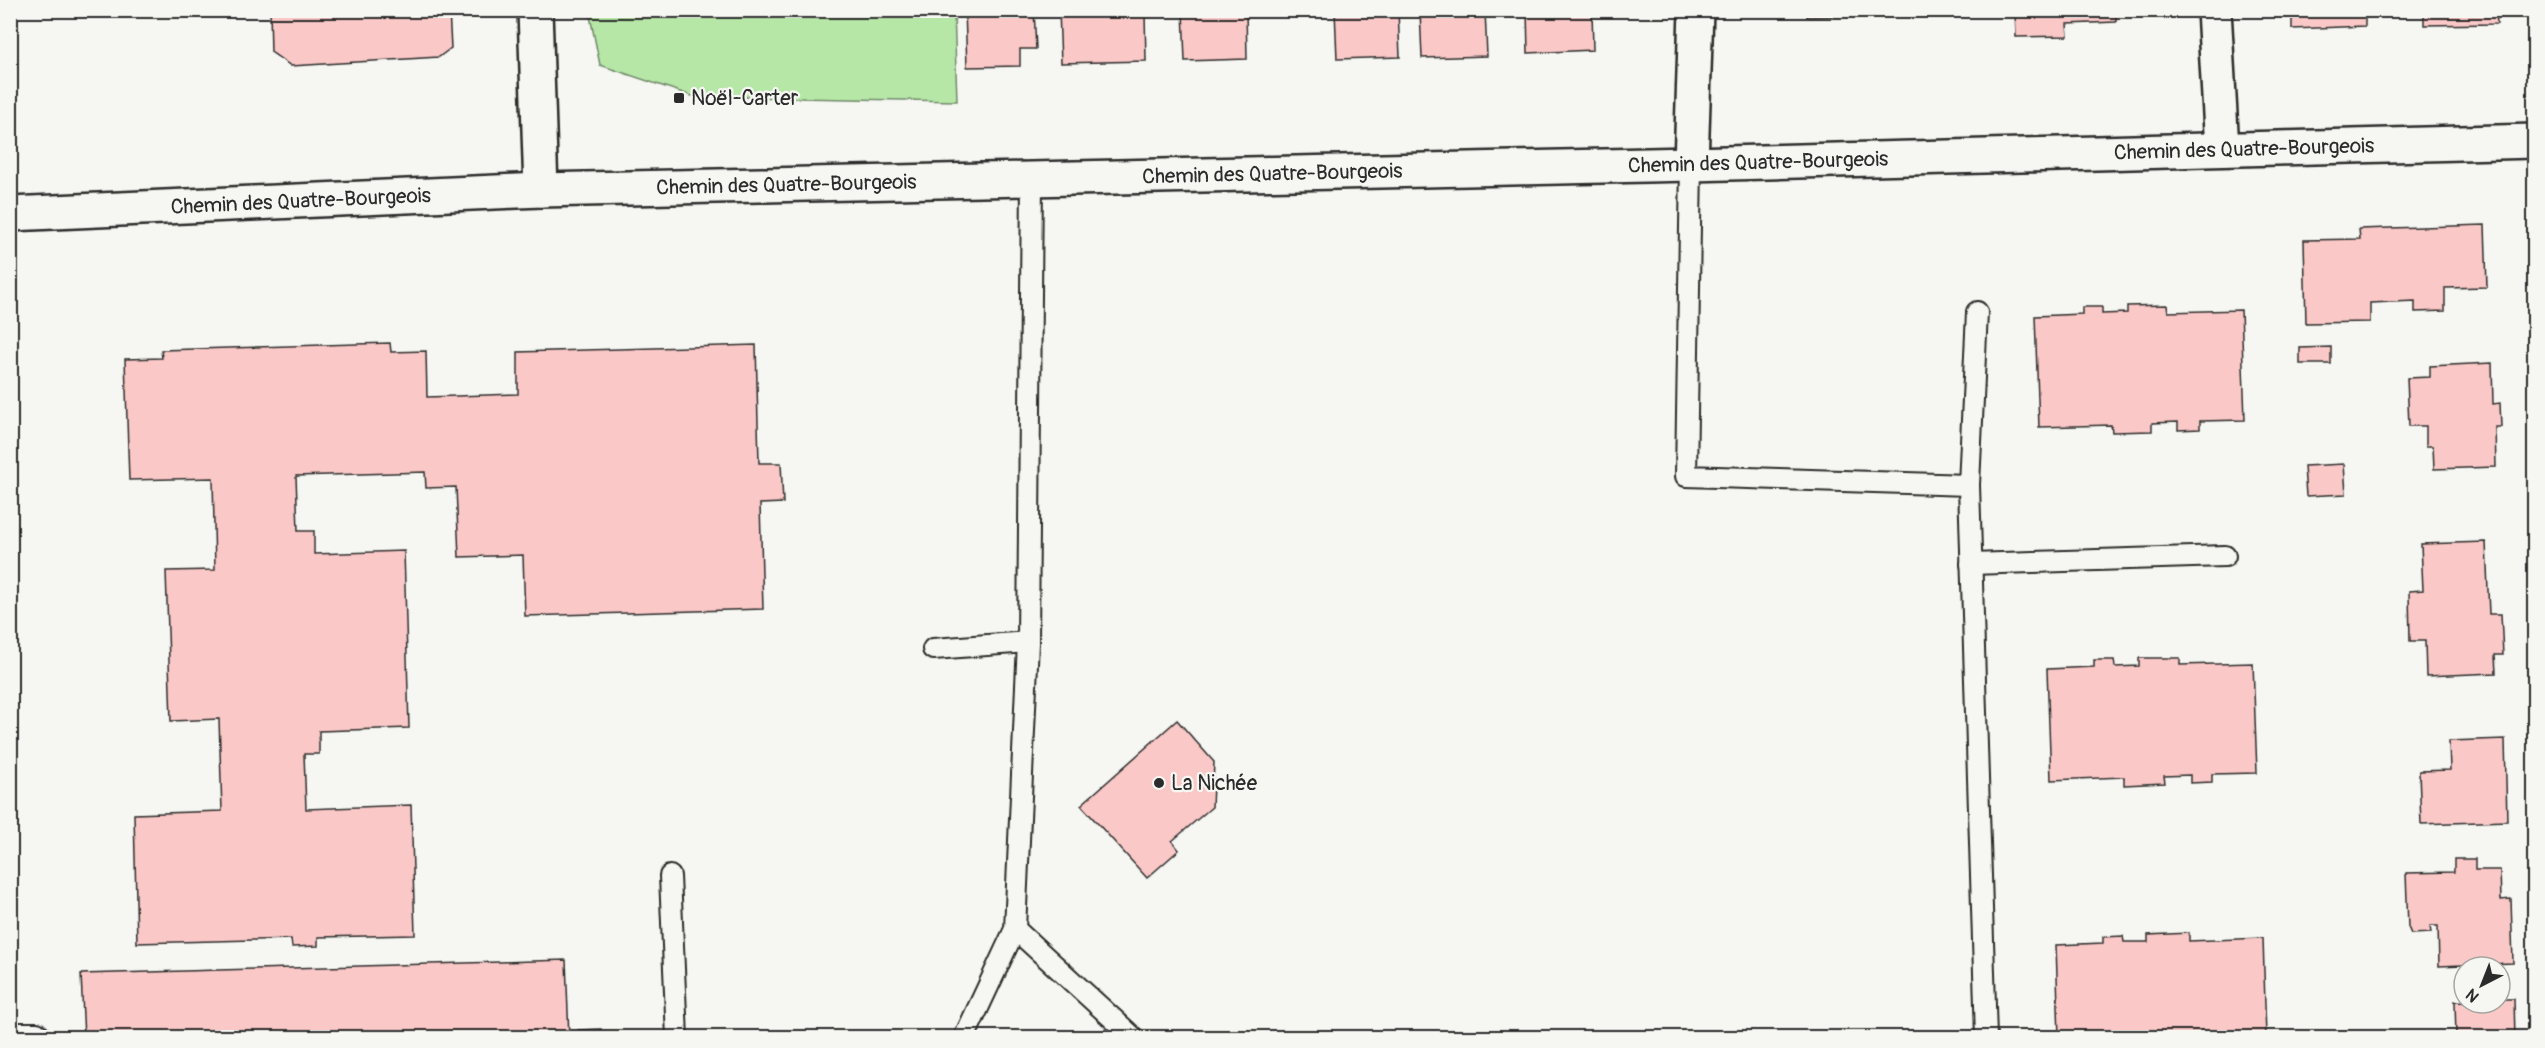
<svg xmlns="http://www.w3.org/2000/svg" width="2545" height="1048" viewBox="0 0 2545 1048" font-family="Pangolin,sans-serif">
  <rect width="100%" height="100%" fill="#f6f6f2"/>
  <filter id="ink" filterUnits="userSpaceOnUse"><feTurbulence type="fractalNoise" baseFrequency=".0167" numOctaves="2"/><feDisplacementMap in="SourceGraphic" scale="12" xChannelSelector="R" yChannelSelector="G"/><feConvolveMatrix kernelMatrix="1 2 1 2 8 2 1 2 1" color-interpolation-filters="sRGB"/></filter>
  <g filter="url(#ink)">
    <!-- green -->
    <path fill="#b6e7a7" stroke="#708969" stroke-width="1.5" d="M 589,11 L 954,11 L 957,101 L 692,96 L 600,65 Z"/>
    <!-- building -->
    <g fill="#fac9c7" stroke="#2b2b2b" stroke-width="1.5">
      <path d="M 270,10 L 449,10 L 451,48 L 439,57 L 291,66 L 271,52 Z"/>
      <path d="M 965,10 L 1034,10 L 1036,49 L 1020,49 L 1020,66 L 967,67 Z"/>
      <path d="M 1059,10 L 1129,10 L 1130,15 L 1145,14 L 1146,61 L 1061,63 Z"/>
      <path d="M 1183,10 L 1246,10 L 1247,59 L 1185,61 Z"/>
      <path d="M 1335,10 L 1398,10 L 1400,57 L 1337,59 Z"/>
      <path d="M 1420,10 L 1485,10 L 1487,56 L 1422,58 Z"/>
      <path d="M 1527,10 L 1592,10 L 1593,50 L 1528,53 Z"/>
      <path d="M 1807,10 L 1866,10 L 1866,15 L 1807,17 Z"/>
      <path d="M 2015,10 L 2116,10 L 2116,22 L 2067,24 L 2068,36 L 2016,37 Z"/>
      <path d="M 2292,10 L 2365,10 L 2365,26 L 2292,29 Z"/>
      <path d="M 2424,10 L 2496,10 L 2497,24 L 2424,25 Z"/>
      <path d="M 2523,10 L 2534,10 L 2534,15 L 2523,16 Z"/>
      <path d="M 2485,225 L 2487,287 L 2445,288 L 2445,311 L 2415,312 L 2415,301 L 2370,303 L 2370,322 L 2306,323 L 2304,240 L 2360,239 L 2359,229 Z"/>
      <path d="M 2167,305 L 2168,312 L 2241,310 L 2245,420 L 2200,421 L 2200,429 L 2178,430 L 2178,422 L 2152,423 L 2152,431 L 2112,432 L 2111,425 L 2039,427 L 2035,316 L 2082,314 L 2082,307 L 2102,307 L 2102,314 L 2127,313 L 2127,306 Z"/>
      <path d="M 390,343 L 391,352 L 426,351 L 427,397 L 518,394 L 518,352 L 756,345 L 759,463 L 781,463 L 783,503 L 760,504 L 763,609 L 525,616 L 523,555 L 459,557 L 456,487 L 426,488 L 425,472 L 296,476 L 298,531 L 314,531 L 314,554 L 404,551 L 409,728 L 319,731 L 319,754 L 304,754 L 306,809 L 411,805 L 415,935 L 318,937 L 318,946 L 292,947 L 291,939 L 137,943 L 134,814 L 222,811 L 219,719 L 171,721 L 166,571 L 215,570 L 213,478 L 129,480 L 125,359 L 162,358 L 161,350 Z"/>
      <path d="M 2331,347 L 2331,364 L 2300,364 L 2300,348 Z"/>
      <path d="M 2492,363 L 2493,404 L 2500,403 L 2501,427 L 2495,427 L 2496,467 L 2434,469 L 2433,446 L 2426,446 L 2426,426 L 2409,426 L 2407,378 L 2430,377 L 2430,366 Z"/>
      <path d="M 2344,464 L 2346,494 L 2306,496 L 2304,466 Z"/>
      <path d="M 2486,542 L 2489,614 L 2501,614 L 2503,655 L 2495,655 L 2496,673 L 2426,676 L 2425,641 L 2410,641 L 2409,591 L 2423,590 L 2421,544 Z"/>
      <path d="M 2139,658 L 2180,658 L 2180,665 L 2253,663 L 2257,773 L 2212,774 L 2212,782 L 2190,783 L 2190,775 L 2164,776 L 2165,783 L 2124,785 L 2124,777 L 2051,780 L 2047,669 L 2094,667 L 2094,660 L 2114,660 L 2115,667 L 2139,666 Z"/>
      <path d="M 1177,720 L 1214,762 L 1212,807 L 1172,841 L 1179,850 L 1147,878 L 1081,805 Z"/>
      <path d="M 2505,739 L 2507,821 L 2421,824 L 2419,771 L 2450,770 L 2449,741 Z"/>
      <path d="M 2454,859 L 2475,859 L 2475,870 L 2500,870 L 2501,900 L 2511,899 L 2513,963 L 2439,966 L 2438,926 L 2430,926 L 2431,933 L 2411,934 L 2408,927 L 2406,873 L 2454,872 Z"/>
      <path d="M 2189,933 L 2189,941 L 2263,938 L 2266,1038 L 2059,1038 L 2056,945 L 2103,943 L 2103,937 L 2123,936 L 2124,942 L 2148,942 L 2148,935 Z"/>
      <path d="M 566,960 L 569,1038 L 84,1038 L 81,974 Z"/>
      <path d="M 2500,999 L 2514,999 L 2515,1038 L 2456,1038 L 2455,1001 L 2500,1003 Z"/>
      <path d="M 601,1029 L 602,1038 L 578,1038 L 578,1030 Z"/>
    </g>
    <g fill="none" stroke-linecap="round" stroke-linejoin="round">
      <!-- service casing -->
      <g stroke="#2b2b2b" stroke-width="24">
        <g id="service">
          <path d="M 1691,164 L 1686,476 L 1969,485 L 1986,1038"/>
          <path d="M 1969,485 L 1977,312"/>
          <path d="M 1971,564 L 2225,556"/>
          <path d="M 933,649 L 1028,642"/>
          <path d="M 670,876 L 677,1038"/>
          <path d="M 1015,929 L 1134,1038"/>
          <path d="M 10,1033 L 37,1033 L 42,1038"/>
          <path d="M 964,1038 L 1015,929 L 1028,642 L 1032,179"/>
        </g>
      </g>
      <!-- minor casing -->
      <g stroke="#2b2b2b" stroke-width="38">
        <g id="minor">
          <path d="M 535,10 L 541,190"/>
          <path d="M 2214,10 L 2222,149"/>
          <path d="M 1691,164 L 1696,10"/>
        </g>
      </g>
      <!-- secondary casing -->
      <g stroke="#2b2b2b" stroke-width="38">
        <g id="secondary">
          <path id="s1" d="M 10,214 L 541,190 L 1691,164 L 2534,141"/>
        </g>
      </g>
      <!-- service -->
      <use href="#service" stroke="#f6f6f2" stroke-width="20"/>
      <!-- minor -->
      <use href="#minor" stroke="#f6f6f2" stroke-width="33"/>
      <!-- secondary -->
      <use href="#secondary" stroke="#f6f6f2" stroke-width="33"/>
    </g>
  </g>
  <!-- markers -->
  <g fill="#2b2b2b" stroke="#f6f6f2" stroke-width="2">
    <rect x="673" y="92" width="12" height="12" rx="3"/>
    <circle cx="1159" cy="783" r="6"/>
  </g>
  <g text-anchor="middle" dominant-baseline="central" stroke-width="4.5" stroke-linejoin="round" paint-order="stroke">
    <!-- poi labels -->
    <g font-size="21" fill="#2b2b2b" stroke="#f6f6f2" text-anchor="start">
      <text x="691" y="98">Noël-Carter</text>
      <text x="1171" y="783">La Nichée</text>
    </g>
    <!-- street labels -->
    <g font-size="21" fill="#2b2b2b" stroke="#f6f6f2">
      <text stroke="none"><textPath href="#s1" startOffset="2235">Chemin des Quatre-Bourgeois</textPath></text>
      <text stroke="none"><textPath href="#s1" startOffset="1749">Chemin des Quatre-Bourgeois</textPath></text>
      <text stroke="none"><textPath href="#s1" startOffset="1263">Chemin des Quatre-Bourgeois</textPath></text>
      <text stroke="none"><textPath href="#s1" startOffset="777">Chemin des Quatre-Bourgeois</textPath></text>
      <text stroke="none"><textPath href="#s1" startOffset="291">Chemin des Quatre-Bourgeois</textPath></text>
    </g>
  </g>
  <!-- margin -->
  <rect width="2545" height="1048" fill="none" stroke="#f6f6f2" stroke-width="36"/>
  <rect x="18" y="18" width="2509" height="1012" fill="none" stroke="#2b2b2b" stroke-width="2" filter="url(#ink)"/>
  <!-- north arrow -->
  <g transform="translate(2482 985) rotate(222)"><circle r="28" fill="#f6f6f2" stroke="#a5a5a2" stroke-width="1.5"/>
  <path d="M0-4.5L10 22L0 15L-10 22Z" fill="#2b2b2b"/>
  <text y="-9" font-size="16" font-weight="bold" text-anchor="middle" fill="#2b2b2b">N</text>
  </g>
</svg>
